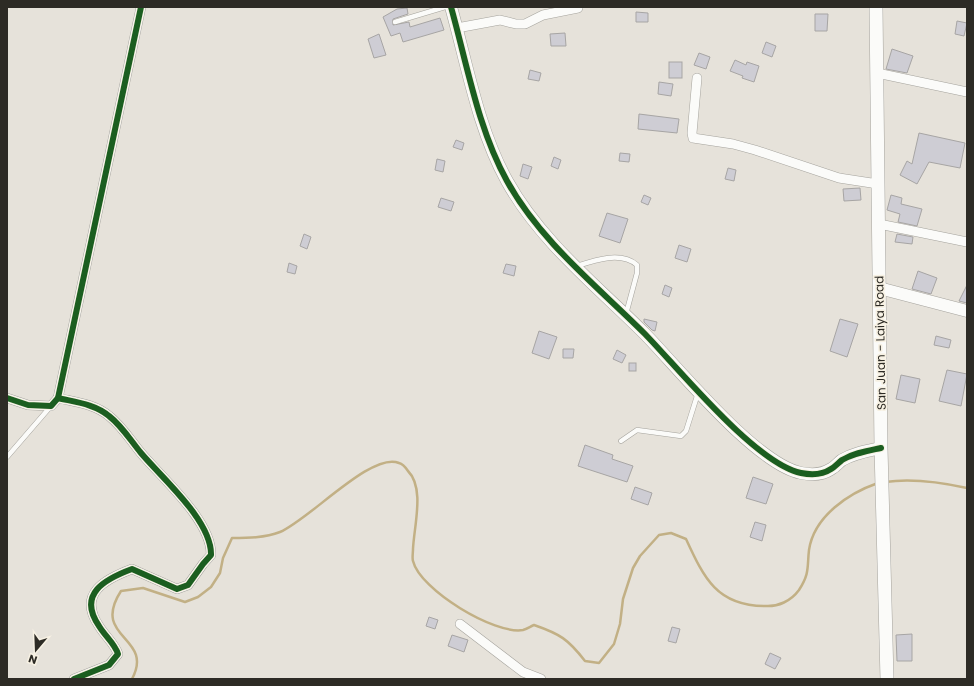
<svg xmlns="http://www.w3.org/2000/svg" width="974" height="686" viewBox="0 0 974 686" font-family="Poppins,sans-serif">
  <rect width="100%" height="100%" fill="#e6e2da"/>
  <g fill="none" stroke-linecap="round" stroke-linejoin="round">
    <!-- stream -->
    <g stroke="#c2b085" stroke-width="2.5">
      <path d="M 885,482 C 912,478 940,482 967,488"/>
      <path d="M 132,679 C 155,636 90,639 121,591 L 143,588 L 185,602 L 198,597 L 211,587 L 220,573 L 223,558 L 232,538 C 247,538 265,538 280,532 C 309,520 372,451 399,463 C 403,464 406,468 408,471 C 425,488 414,526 413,549 C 413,553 412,558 413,561 C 420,590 495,635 523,630 C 527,629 531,626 534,625 C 560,634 568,639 585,661 L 599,663 L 614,644 L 620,624 L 623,599 L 633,568 L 640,556 L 659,535 L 671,533 L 686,539 C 704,578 717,606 765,606 C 778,607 791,601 799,590 C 810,573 807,567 809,550 C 814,516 849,493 878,483"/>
    </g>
  </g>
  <!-- building -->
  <g fill="#cecdd4" stroke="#a7a5a4">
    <path d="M 407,8 L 408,14 L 393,19 L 393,25 L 409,22 L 410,27 L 440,18 L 444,30 L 403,42 L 400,33 L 391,36 L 383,17 L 397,9 Z"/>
    <path d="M 636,12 L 648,13 L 648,22 L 636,22 Z"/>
    <path d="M 815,14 L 828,14 L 827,31 L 815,31 Z"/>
    <path d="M 957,21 L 967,23 L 964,36 L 955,34 Z"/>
    <path d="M 565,33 L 566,46 L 551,46 L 550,34 Z"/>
    <path d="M 379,34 L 386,55 L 374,58 L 368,39 Z"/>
    <path d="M 766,42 L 776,46 L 772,57 L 762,53 Z"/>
    <path d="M 892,49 L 913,56 L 907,73 L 886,69 Z"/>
    <path d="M 699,53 L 710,57 L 706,69 L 694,65 Z"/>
    <path d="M 735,60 L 746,65 L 747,62 L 759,66 L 754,82 L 742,78 L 743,76 L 730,71 Z"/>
    <rect x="669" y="62" width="13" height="16"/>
    <path d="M 530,70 L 541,73 L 539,81 L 528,79 Z"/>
    <path d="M 659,82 L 673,84 L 671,96 L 658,94 Z"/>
    <path d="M 639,114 L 679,119 L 677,133 L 638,129 Z"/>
    <path d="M 919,133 L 965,143 L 960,168 L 929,162 L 917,184 L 900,175 L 907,161 L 912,164 Z"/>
    <path d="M 456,140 L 464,143 L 462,150 L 453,147 Z"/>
    <path d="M 620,153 L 630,154 L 629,162 L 619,161 Z"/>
    <path d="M 554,157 L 561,160 L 558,169 L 551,166 Z"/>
    <path d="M 437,159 L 445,161 L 443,172 L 435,170 Z"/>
    <path d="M 523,164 L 532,167 L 528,179 L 520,176 Z"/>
    <path d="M 728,168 L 736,170 L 734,181 L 725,179 Z"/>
    <path d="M 860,188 L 861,200 L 844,201 L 843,189 Z"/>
    <path d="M 644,195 L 651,198 L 648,205 L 641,202 Z"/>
    <path d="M 891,195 L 902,198 L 901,204 L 922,209 L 917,226 L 898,222 L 900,214 L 887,210 Z"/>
    <path d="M 441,198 L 454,202 L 451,211 L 438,207 Z"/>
    <path d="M 607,213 L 628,219 L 620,243 L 599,236 Z"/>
    <path d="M 304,234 L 311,237 L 307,249 L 300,246 Z"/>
    <path d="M 897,234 L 913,237 L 912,244 L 895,242 Z"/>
    <path d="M 679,245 L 691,249 L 687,262 L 675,258 Z"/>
    <path d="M 289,263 L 297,266 L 295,274 L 287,272 Z"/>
    <path d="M 506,264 L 516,266 L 514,276 L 503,273 Z"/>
    <path d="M 918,271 L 937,278 L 931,294 L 912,289 Z"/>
    <path d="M 665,285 L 672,288 L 669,297 L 662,294 Z"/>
    <path d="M 967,285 L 967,303 L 959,301 Z"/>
    <path d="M 644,319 L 657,322 L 655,331 L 652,330 L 644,322 Z"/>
    <path d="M 840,319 L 858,324 L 847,357 L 830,351 Z"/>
    <path d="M 539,331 L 557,337 L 549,359 L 532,353 Z"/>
    <path d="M 936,336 L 951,340 L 949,348 L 934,345 Z"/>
    <path d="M 563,349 L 574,349 L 573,358 L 563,358 Z"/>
    <path d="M 617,350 L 626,355 L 622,363 L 613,359 Z"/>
    <rect x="629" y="363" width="7" height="8"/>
    <path d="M 947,370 L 967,374 L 961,406 L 939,401 Z"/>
    <path d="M 901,375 L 920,379 L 915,403 L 896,399 Z"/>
    <path d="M 585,445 L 613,455 L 612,459 L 633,466 L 627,482 L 578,466 Z"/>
    <path d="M 753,477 L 773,484 L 766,504 L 746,498 Z"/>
    <path d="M 635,487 L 652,493 L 648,505 L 631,499 Z"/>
    <path d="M 755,522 L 766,525 L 762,541 L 750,537 Z"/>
    <path d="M 429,617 L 438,620 L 435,629 L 426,626 Z"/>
    <path d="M 672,627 L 680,629 L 676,643 L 668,641 Z"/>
    <path d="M 912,634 L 912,661 L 897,661 L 896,635 Z"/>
    <path d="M 452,635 L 468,640 L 464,652 L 448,646 Z"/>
    <path d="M 770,653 L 781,658 L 775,669 L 765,664 Z"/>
  </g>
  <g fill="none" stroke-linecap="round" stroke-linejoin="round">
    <!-- service casing -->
    <g stroke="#a5a39d" stroke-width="5.5">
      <g id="service">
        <path d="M 395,22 L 445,7"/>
        <path d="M 577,266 C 595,260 621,251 637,265 L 637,273 L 626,314"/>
        <path d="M 621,441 L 637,430 L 681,436 L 686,431 L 698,393"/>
        <path d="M 7,457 L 51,406"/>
      </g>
    </g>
    <!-- minor casing -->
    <g stroke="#a5a39d" stroke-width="10">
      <g id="minor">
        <path d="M 457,28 L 500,20 L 516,24 L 525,24 L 543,15 L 578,8"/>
        <path d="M 877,73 L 967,92"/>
        <path d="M 697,78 L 692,133 L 693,138 L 733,144 L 755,150 L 839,178 L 878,184"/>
        <path d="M 879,224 L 967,242"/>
        <path d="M 7,398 L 28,405 L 51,406 L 58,398 L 141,7"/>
        <path d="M 58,398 C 75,402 95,404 109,416 C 122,426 131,441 141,453 C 162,478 212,521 211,555 L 203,564 L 188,585 L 177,589 L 132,569 C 105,579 77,594 99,626 C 105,636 115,644 118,654 L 109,665 L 74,679"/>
        <path d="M 460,624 L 523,672 L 541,679"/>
      </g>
    </g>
    <!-- tertiary casing -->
    <g stroke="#a5a39d" stroke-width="13">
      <g id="tertiary">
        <path d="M 451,7 C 467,64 478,129 507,181 C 540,241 597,286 645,334 C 679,369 756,464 801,473 C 811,475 822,475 831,469 C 835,467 838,463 842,460 C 854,453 867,451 881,448"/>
        <path d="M 879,288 L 967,311"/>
      </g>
    </g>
    <!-- secondary casing -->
    <g stroke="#a5a39d" stroke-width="14">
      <path id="secondary" d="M 876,7 L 881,448 L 887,679"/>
    </g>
    <!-- service -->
    <use href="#service" stroke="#fbfbf9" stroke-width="4.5"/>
    <!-- minor -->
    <use href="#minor" stroke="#fbfbf9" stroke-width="9"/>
    <!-- tertiary -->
    <use href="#tertiary" stroke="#fbfbf9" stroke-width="12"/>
    <!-- secondary -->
    <use href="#secondary" stroke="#fbfbf9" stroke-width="13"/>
    <!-- cycleway casing -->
    <g stroke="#f7f1e3" stroke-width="8">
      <g id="cycleway">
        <path d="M 451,7 C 467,64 478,129 507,181 C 540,241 597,286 645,334 C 679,369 756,464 801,473 C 811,475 822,475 831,469 C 835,467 838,463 842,460 C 854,453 867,451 881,448"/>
        <path d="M 7,398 L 28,405 L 51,406 L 58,398 L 141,7"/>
        <path d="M 58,398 C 75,402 95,404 109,416 C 122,426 131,441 141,453 C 162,478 212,521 211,555 L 203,564 L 188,585 L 177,589 L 132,569 C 105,579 77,594 99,626 C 105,636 115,644 118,654 L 109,665 L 74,679"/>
      </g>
    </g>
    <!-- cycleway -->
    <use href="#cycleway" stroke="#1b5e20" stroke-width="6"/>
  </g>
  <g text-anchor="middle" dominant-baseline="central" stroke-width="3.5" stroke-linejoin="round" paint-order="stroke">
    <!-- street labels -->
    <g font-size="12" fill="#2d2b25" stroke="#f7f1e3">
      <text transform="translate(880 343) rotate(-91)">San Juan - Laiya Road</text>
    </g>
  </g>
  <!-- border -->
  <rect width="974" height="686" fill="none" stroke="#2d2b25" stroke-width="16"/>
  <!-- north arrow -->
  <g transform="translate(36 650) rotate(199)" stroke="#f7f1e3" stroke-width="3" paint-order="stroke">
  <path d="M0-3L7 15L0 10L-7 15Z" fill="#2d2b25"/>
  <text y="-6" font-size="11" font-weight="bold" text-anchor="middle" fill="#2d2b25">N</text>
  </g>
</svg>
